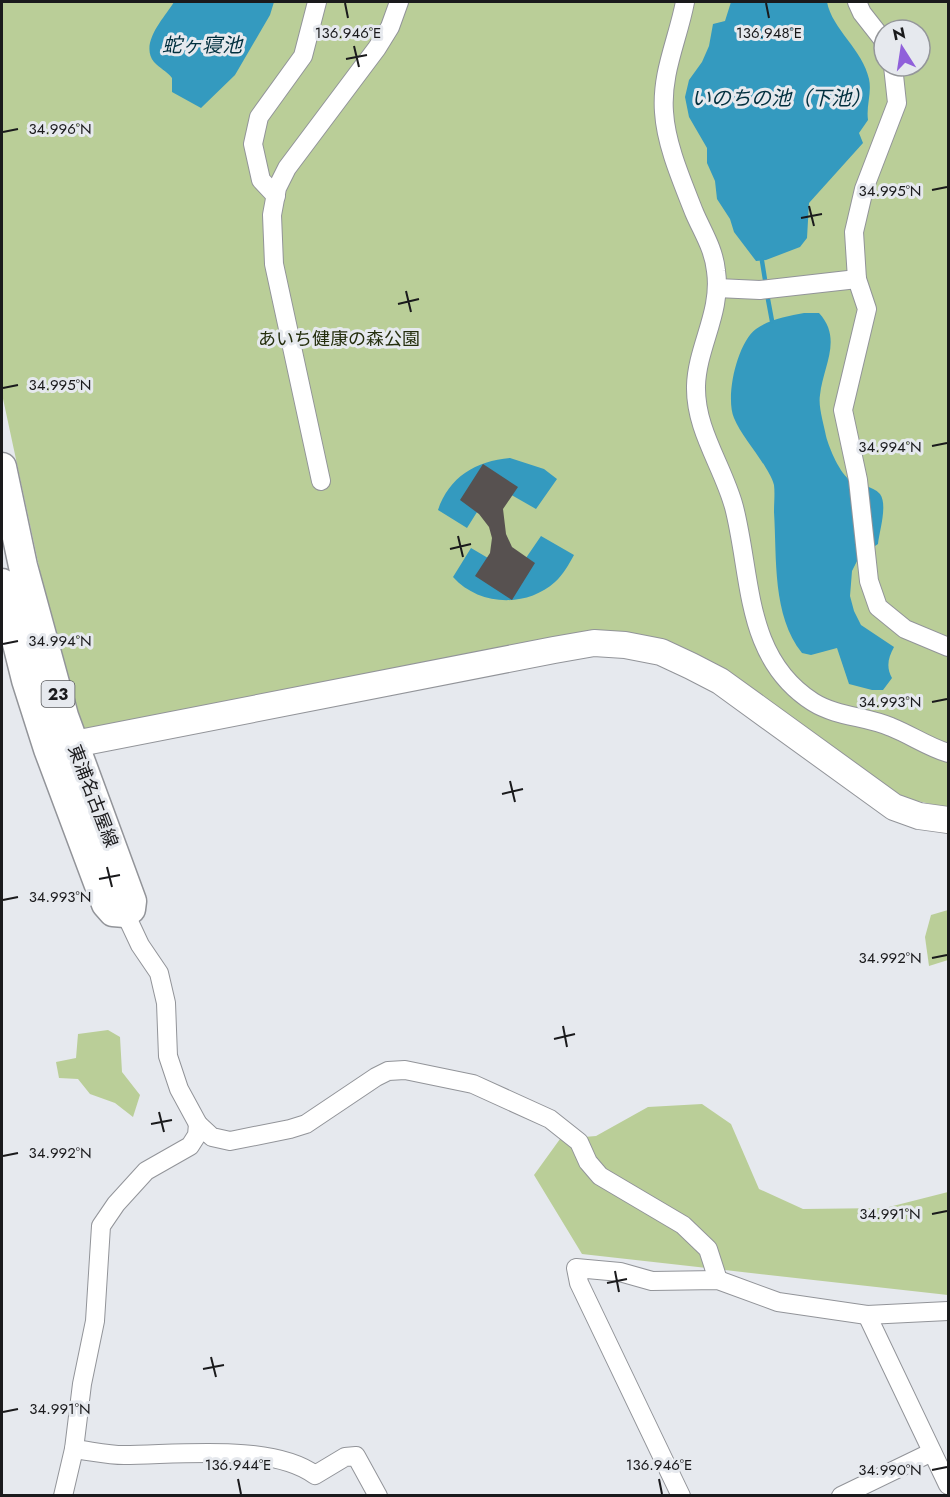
<svg xmlns="http://www.w3.org/2000/svg" width="950" height="1497" viewBox="0 0 950 1497" font-family="Jost,'Noto Sans JP',sans-serif">
  <rect width="100%" height="100%" fill="#e6e9ee"/>
  <!-- green -->
  <g fill="#bace98" fill-rule="evenodd">
    <path d="M 2,2 L 948,2 L 948,808 L 896,796 L 658,639 L 109,728 L 83,729 L 70,711 L 2,394 ZM 884,30 L 920,30 L 920,66 L 884,66 Z"/>
    <path d="M 948,910 L 948,960 L 929,966 L 925,937 L 931,915 Z"/>
    <path d="M 108,1030 L 120,1037 L 122,1072 L 140,1095 L 133,1117 L 115,1103 L 90,1094 L 78,1079 L 59,1078 L 56,1062 L 76,1058 L 78,1034 Z"/>
    <path d="M 702,1104 L 731,1124 L 759,1189 L 803,1209 L 885,1208 L 948,1192 L 948,1295 L 582,1254 L 534,1175 L 560,1139 L 596,1136 L 648,1107 Z"/>
  </g>
  <!-- water -->
  <g fill="#349abf">
    <path d="M 174,2 L 274,2 L 270,15 L 235,75 L 201,108 L 172,92 L 172,78 C 167,71 159,68 154,62 C 139,43 165,17 174,2 Z"/>
    <path d="M 731,2 L 827,2 C 832,29 863,50 869,79 C 872,93 866,106 868,120 L 859,133 L 863,143 L 809,203 L 807,238 L 800,247 L 766,260 L 756,261 L 734,232 L 730,219 L 717,199 L 715,181 L 707,163 L 707,148 L 689,117 L 685,97 L 689,80 L 702,62 L 709,46 L 713,24 L 725,21 Z"/>
    <path d="M 804,313 L 819,313 C 843,339 823,366 820,395 C 818,407 824,425 826,436 C 829,448 840,474 851,481 C 859,486 872,485 880,494 C 888,505 879,532 878,544 L 859,557 L 852,571 L 850,596 L 854,611 L 861,625 L 894,647 C 888,658 886,667 892,678 L 883,690 L 872,690 L 849,684 L 837,648 L 811,655 L 802,653 C 772,615 777,559 774,512 C 774,504 775,493 774,485 C 769,466 742,438 734,418 C 725,397 737,343 756,329 C 770,319 788,316 804,313 Z"/>
    <path d="M 510,458 L 544,469 L 557,479 L 536,509 L 494,485 L 467,528 L 438,510 C 449,477 476,461 510,458 Z"/>
    <path d="M 541,536 L 574,555 C 569,564 563,575 555,582 C 526,608 479,606 453,577 L 471,548 L 515,574 Z"/>
  </g>
  <g fill="none" stroke-linecap="round" stroke-linejoin="round">
    <!-- stream -->
    <g stroke="#349abf" stroke-width="4.5">
      <path d="M 762,261 L 766,286"/>
      <path d="M 767,294 L 772,321"/>
    </g>
  </g>
  <!-- building -->
  <path fill="#575150" d="M 483,464 L 518,487 L 503,509 L 506,534 L 512,547 L 535,563 L 512,600 L 475,576 L 490,553 L 492,538 L 489,527 L 479,514 L 460,500 Z"/>
  <g fill="none" stroke-linecap="round" stroke-linejoin="round">
    <!-- street casing -->
    <g stroke="#929499" stroke-width="20">
      <g id="street">
        <path d="M 685,2 C 678,39 661,73 664,112 C 666,145 682,181 694,212 C 702,231 714,249 716,271 C 722,312 697,347 696,386 C 695,430 723,466 734,507 C 752,577 744,658 813,702 C 837,717 866,716 891,727 C 911,735 928,747 948,753"/>
        <path d="M 857,2 L 862,13 L 884,41"/>
        <path d="M 893,66 L 897,103 L 864,189 L 854,232 L 857,279 L 867,309 L 843,410 L 858,480 L 869,581 L 878,607 L 905,629 L 948,647"/>
        <path d="M 276,196 L 261,180 L 253,144 L 259,117 L 303,56 L 317,2"/>
        <path d="M 717,288 L 760,290 L 857,279"/>
        <path d="M 321,481 L 274,264 L 272,215 L 277,188 L 287,168 L 377,48 L 390,27 L 399,2"/>
        <path d="M 125,913 L 140,945 L 159,973 L 166,1003 L 168,1056 L 179,1089 L 198,1124"/>
        <path d="M 867,1315 L 948,1485"/>
        <path d="M 74,1449 C 91,1451 108,1455 124,1455 C 176,1455 272,1443 315,1475 L 345,1457 L 356,1456 L 378,1496"/>
        <path d="M 63,1496 L 74,1449 L 82,1384 L 95,1321 L 101,1226 L 116,1204 L 146,1171 L 190,1146 L 197,1135 L 198,1124 L 212,1137 L 230,1141 L 290,1129 L 306,1124 L 376,1077 L 388,1071 L 405,1070 L 473,1084 L 550,1119 L 579,1142 L 588,1162 L 600,1176 L 683,1225 L 708,1249 L 718,1280"/>
        <path d="M 681,1496 L 579,1283 L 576,1268 L 620,1272 L 652,1281 L 718,1280 L 778,1302 L 867,1315 L 948,1311"/>
        <path d="M 841,1496 L 932,1452"/>
      </g>
    </g>
    <!-- secondary casing -->
    <g stroke="#929499" stroke-width="28">
      <path id="secondary" d="M 54,748 L 554,650 L 594,643 L 625,645 L 661,652 L 691,666 L 720,681 L 894,807 L 919,816 L 948,820"/>
    </g>
    <!-- primary casing -->
    <g stroke="#929499" stroke-width="31">
      <path id="primary" d="M 2,467 L 23,566 L 64,716 L 132,901 L 131,909 L 125,913 L 113,912 L 106,904 L 48,749 L 26,680 L 2,583"/>
    </g>
    <!-- street -->
    <use href="#street" stroke="#fff" stroke-width="18"/>
    <!-- secondary -->
    <use href="#secondary" stroke="#fff" stroke-width="26"/>
    <!-- primary -->
    <use href="#primary" stroke="#fff" stroke-width="28"/>
  </g>
  <!-- ticks -->
  <path fill="none" stroke="#1a1a1c" stroke-width="2" d="M 345,3 L 348,18M 766,3 L 769,18M 354,46 L 359,67M 346,59 L 367,55M 3,132 L 18,129M 932,190 L 947,187M 809,206 L 814,226M 801,218 L 822,214M 406,291 L 411,312M 398,304 L 419,299M 3,388 L 18,385M 932,446 L 947,443M 458,536 L 463,557M 450,549 L 471,544M 3,644 L 18,641M 932,702 L 947,699M 510,781 L 515,802M 502,794 L 523,789M 107,867 L 112,887M 99,879 L 120,875M 3,900 L 18,897M 932,958 L 947,955M 563,1026 L 567,1047M 554,1039 L 575,1034M 159,1112 L 164,1132M 151,1124 L 172,1120M 3,1156 L 18,1153M 932,1214 L 947,1211M 615,1271 L 619,1292M 607,1283 L 627,1279M 211,1357 L 216,1377M 203,1369 L 224,1365M 3,1412 L 18,1409M 932,1470 L 947,1467M 238,1479 L 241,1494M 659,1479 L 662,1494"/>
  <g text-anchor="middle" dominant-baseline="central" stroke-width="6" stroke-linejoin="round" paint-order="stroke">
    <!-- shield labels -->
    <rect fill="#e6e9ee" stroke="#57585b" stroke-width="1.5" x="41.5" y="681" width="33" height="26" rx="4.5"/>
    <g font-size="16" font-weight="bold" fill="#1a1a1c">
      <text x="58" y="694">23</text>
    </g>
    <!-- park labels -->
    <g font-size="18" fill="#242e0d" stroke="#e6e9ee">
      <text x="339" y="339">あいち健康の森公園</text>
    </g>
    <!-- street labels -->
    <g font-size="18" fill="#1a1a1c" stroke="#e6e9ee">
      <text transform="translate(93 796) rotate(69)">東浦名古屋線</text>
    </g>
    <!-- water labels -->
    <g font-size="20" font-style="italic" fill="#002f3e" stroke="#e6e9ee">
      <text x="202" y="45">蛇ヶ寝池</text>
      <text x="781" y="98">いのちの池（下池）</text>
    </g>
  </g>
  <g font-size="15" text-anchor="middle" fill="#1a1a1c" stroke="#e6e9ee" stroke-width="6" stroke-linejoin="round" paint-order="stroke">
    <text x="348" y="38">136.946°E</text>
    <text x="769" y="38">136.948°E</text>
    <text x="60" y="134">34.996°N</text>
    <text x="890" y="196">34.995°N</text>
    <text x="60" y="390">34.995°N</text>
    <text x="890" y="452">34.994°N</text>
    <text x="60" y="646">34.994°N</text>
    <text x="890" y="707">34.993°N</text>
    <text x="60" y="902">34.993°N</text>
    <text x="890" y="963">34.992°N</text>
    <text x="60" y="1158">34.992°N</text>
    <text x="890" y="1219">34.991°N</text>
    <text x="60" y="1414">34.991°N</text>
    <text x="238" y="1470">136.944°E</text>
    <text x="659" y="1470">136.946°E</text>
    <text x="890" y="1475">34.990°N</text>
  </g>
  <!-- border -->
  <rect width="950" height="1497" fill="none" stroke="#1a1a1c" stroke-width="6"/>
  <!-- north arrow -->
  <g transform="translate(902 48) rotate(348)"><circle r="28" fill="#e6e9ee" stroke="#94969a" stroke-width="1.5"/>
  <path d="M0-4.5L10 22L0 15L-10 22Z" fill="#9060da"/>
  <text y="-9" font-size="16" font-weight="bold" text-anchor="middle" fill="#1a1a1c">N</text>
  </g>
</svg>
